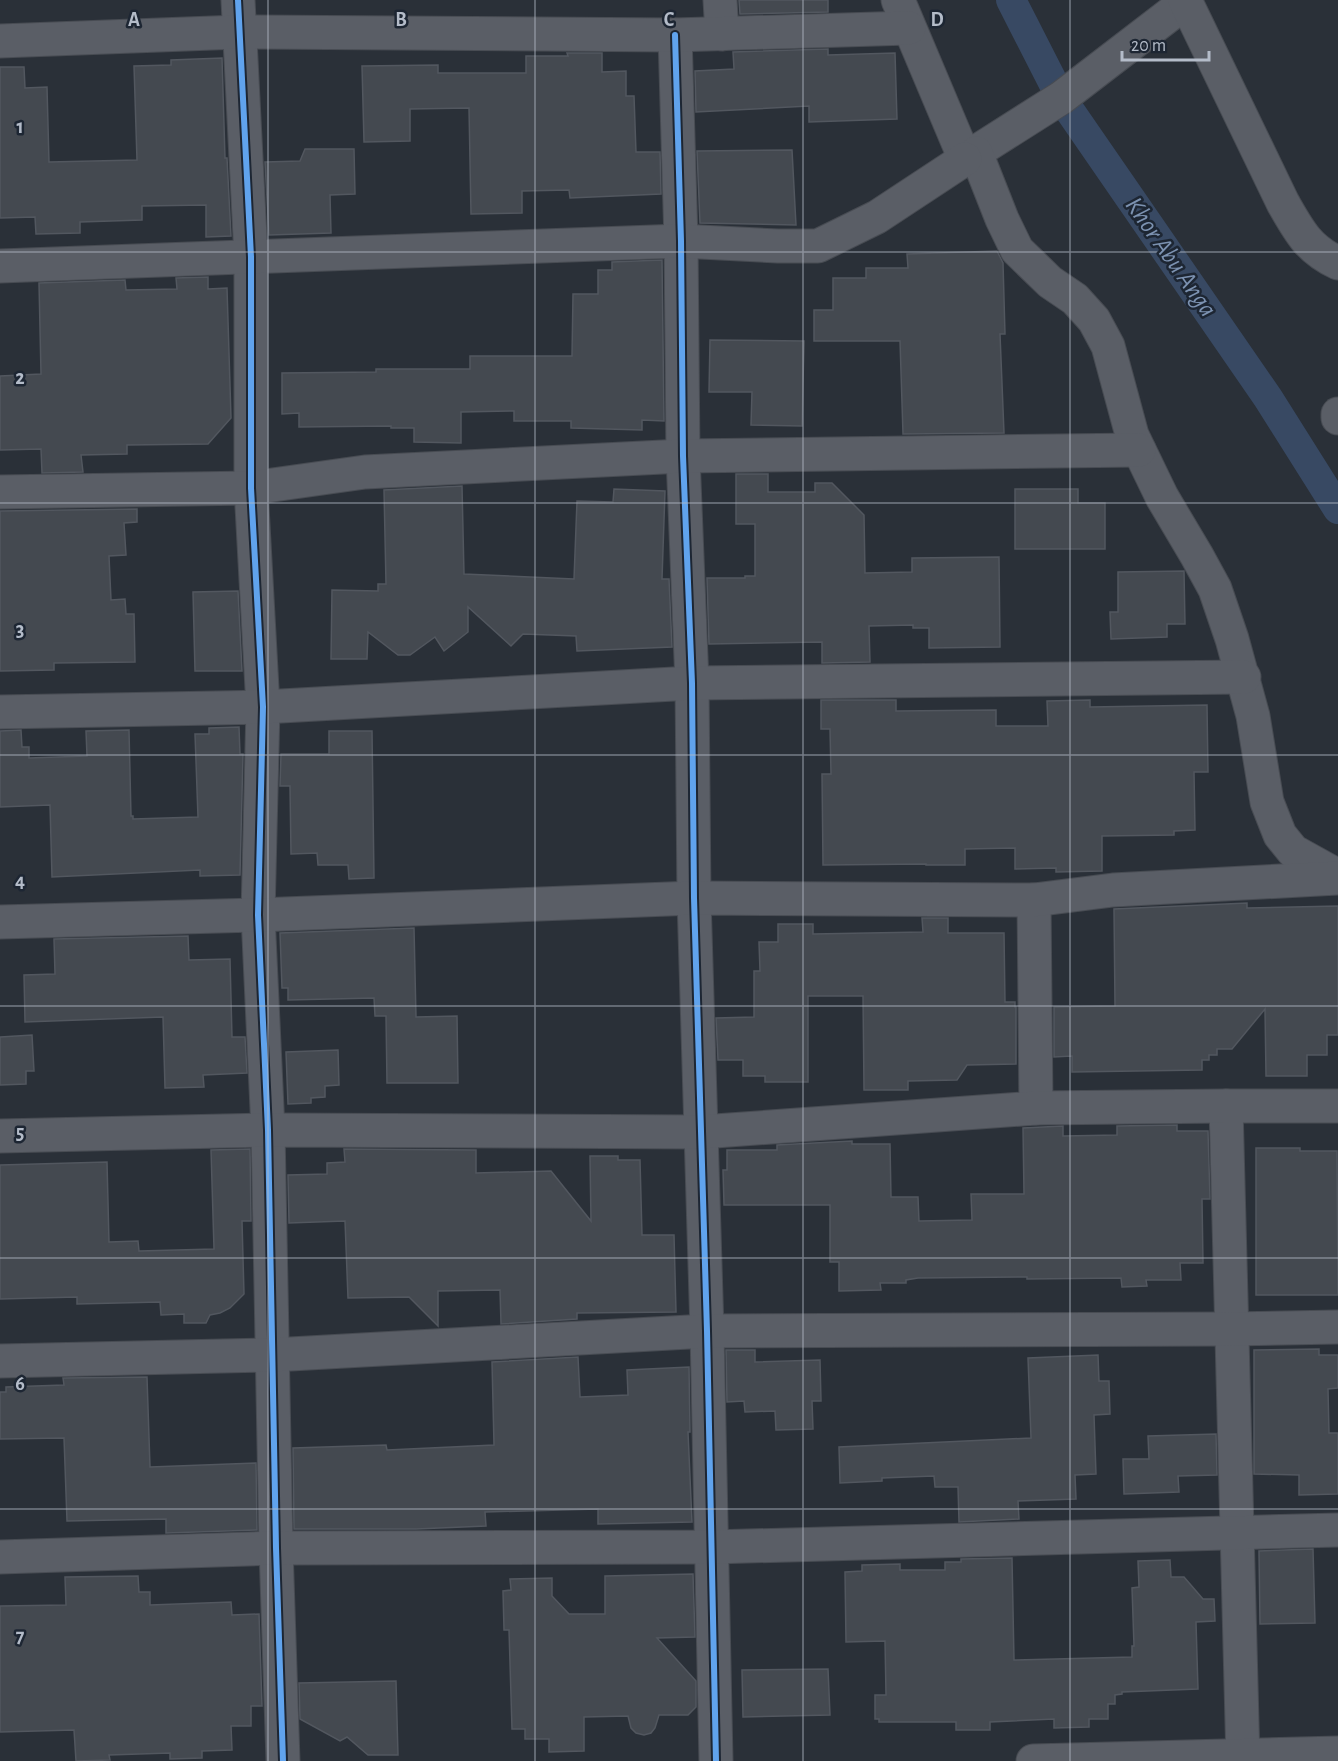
<svg xmlns="http://www.w3.org/2000/svg" width="1338" height="1761" viewBox="0 0 1338 1761" font-family="'Alegreya Sans',sans-serif">
  <rect width="100%" height="100%" fill="#2a3038"/>
  <g fill="none" stroke-linecap="round" stroke-linejoin="round">
    <!-- canal -->
    <path stroke="#384963" stroke-width="30" d="M 1011,0 L 1061,98 L 1268,398 L 1338,509"/>
  </g>
  <!-- building -->
  <g fill="#444950" stroke="#52575f" stroke-width="1.5">
    <path d="M 739,0 L 828,0 L 828,12 L 740,14 Z"/>
    <path d="M 828,49 L 828,55 L 895,53 L 897,119 L 809,122 L 809,106 L 696,112 L 695,71 L 734,69 L 733,52 Z"/>
    <path d="M 567,53 L 602,53 L 602,72 L 626,71 L 626,96 L 634,96 L 636,152 L 660,152 L 661,194 L 570,198 L 569,190 L 522,191 L 522,213 L 471,214 L 469,108 L 410,109 L 410,141 L 364,142 L 362,66 L 438,65 L 438,73 L 526,73 L 526,56 L 568,56 Z"/>
    <path d="M 222,58 L 225,158 L 227,158 L 231,236 L 206,237 L 206,205 L 142,206 L 142,220 L 80,222 L 80,233 L 36,234 L 35,217 L 0,218 L 0,67 L 24,67 L 25,88 L 47,87 L 49,162 L 137,160 L 134,66 L 171,65 L 171,60 Z"/>
    <path d="M 305,149 L 354,149 L 355,194 L 330,195 L 331,233 L 269,235 L 265,162 L 300,161 Z"/>
    <path d="M 792,150 L 796,225 L 700,223 L 697,151 Z"/>
    <path d="M 997,251 L 1003,263 L 1005,334 L 1000,334 L 1004,433 L 903,434 L 900,341 L 814,341 L 814,310 L 833,310 L 833,278 L 866,278 L 866,268 L 908,268 L 907,254 Z"/>
    <path d="M 662,260 L 664,421 L 642,420 L 642,430 L 571,428 L 571,421 L 514,421 L 514,411 L 461,412 L 461,443 L 414,442 L 414,428 L 391,428 L 391,426 L 299,427 L 299,413 L 282,414 L 282,373 L 376,372 L 376,369 L 470,369 L 470,356 L 572,356 L 573,294 L 598,294 L 598,270 L 612,270 L 612,262 Z"/>
    <path d="M 208,277 L 208,289 L 227,288 L 231,418 L 208,444 L 127,445 L 127,454 L 81,455 L 83,472 L 42,473 L 41,449 L 0,450 L 0,376 L 41,374 L 39,283 L 125,280 L 126,290 L 177,289 L 176,278 Z"/>
    <path d="M 710,340 L 804,341 L 802,426 L 751,425 L 752,392 L 709,392 Z"/>
    <path d="M 736,474 L 768,474 L 768,492 L 815,492 L 815,483 L 832,483 L 864,515 L 865,573 L 912,572 L 912,558 L 999,557 L 1000,647 L 929,648 L 929,628 L 913,628 L 913,625 L 869,626 L 870,662 L 822,663 L 822,642 L 709,644 L 707,578 L 745,578 L 745,576 L 755,576 L 755,524 L 736,524 Z"/>
    <path d="M 462,486 L 464,574 L 574,579 L 577,501 L 613,502 L 614,489 L 665,491 L 662,579 L 669,579 L 672,647 L 577,651 L 576,636 L 523,634 L 511,646 L 468,607 L 468,632 L 444,651 L 435,637 L 410,655 L 398,655 L 368,632 L 367,659 L 331,659 L 332,590 L 378,591 L 378,584 L 386,584 L 384,490 Z"/>
    <path d="M 1015,489 L 1078,489 L 1078,503 L 1105,503 L 1105,549 L 1015,549 Z"/>
    <path d="M 137,509 L 137,522 L 124,523 L 126,555 L 109,556 L 111,600 L 125,599 L 126,614 L 134,614 L 135,662 L 54,663 L 54,670 L 0,671 L 0,511 Z"/>
    <path d="M 1184,571 L 1185,624 L 1167,624 L 1167,637 L 1111,639 L 1110,612 L 1118,612 L 1118,572 Z"/>
    <path d="M 238,591 L 242,671 L 195,671 L 193,592 Z"/>
    <path d="M 821,700 L 896,700 L 896,711 L 996,710 L 996,726 L 1048,726 L 1047,701 L 1090,700 L 1090,707 L 1207,705 L 1208,772 L 1194,772 L 1195,830 L 1174,831 L 1174,835 L 1102,836 L 1102,871 L 1056,872 L 1056,868 L 1015,869 L 1015,848 L 965,849 L 965,865 L 926,865 L 926,864 L 823,865 L 822,774 L 831,774 L 830,729 L 821,729 Z"/>
    <path d="M 239,727 L 240,754 L 243,754 L 240,875 L 200,876 L 200,870 L 52,877 L 50,805 L 0,807 L 0,731 L 21,730 L 22,747 L 29,747 L 29,758 L 87,756 L 86,731 L 129,730 L 131,816 L 133,816 L 133,819 L 198,817 L 195,734 L 209,734 L 209,728 Z"/>
    <path d="M 329,731 L 372,731 L 374,878 L 349,879 L 348,865 L 318,865 L 317,853 L 291,854 L 290,786 L 280,786 L 281,754 L 329,754 Z"/>
    <path d="M 1247,903 L 1247,908 L 1338,906 L 1338,1035 L 1327,1035 L 1327,1055 L 1307,1055 L 1307,1076 L 1266,1076 L 1265,1009 L 1232,1049 L 1217,1049 L 1217,1055 L 1209,1055 L 1209,1060 L 1202,1060 L 1202,1070 L 1072,1072 L 1072,1056 L 1054,1057 L 1054,1007 L 1115,1006 L 1114,909 Z"/>
    <path d="M 922,918 L 948,918 L 948,933 L 1004,933 L 1005,1002 L 1015,1002 L 1015,1007 L 1016,1007 L 1016,1064 L 967,1065 L 957,1080 L 908,1081 L 908,1090 L 864,1090 L 863,996 L 808,996 L 808,1082 L 765,1082 L 765,1076 L 743,1076 L 743,1060 L 718,1060 L 716,1018 L 754,1017 L 754,971 L 760,971 L 759,942 L 778,942 L 778,924 L 813,924 L 813,934 L 923,932 Z"/>
    <path d="M 414,928 L 416,1017 L 457,1016 L 458,1083 L 387,1083 L 386,1016 L 375,1016 L 374,998 L 288,1000 L 288,988 L 282,988 L 280,933 Z"/>
    <path d="M 188,936 L 189,960 L 230,959 L 232,1037 L 245,1037 L 247,1073 L 203,1075 L 204,1087 L 165,1088 L 163,1017 L 25,1022 L 24,975 L 55,974 L 54,939 Z"/>
    <path d="M 32,1035 L 34,1071 L 26,1071 L 26,1084 L 0,1085 L 0,1037 Z"/>
    <path d="M 338,1050 L 339,1085 L 325,1086 L 325,1097 L 311,1098 L 311,1103 L 288,1104 L 286,1052 Z"/>
    <path d="M 1177,1125 L 1177,1131 L 1208,1131 L 1210,1199 L 1202,1199 L 1203,1263 L 1180,1263 L 1181,1280 L 1146,1280 L 1147,1286 L 1122,1287 L 1121,1278 L 1027,1279 L 1027,1277 L 918,1278 L 906,1280 L 906,1283 L 880,1283 L 881,1290 L 839,1291 L 839,1262 L 830,1262 L 830,1205 L 724,1205 L 723,1170 L 727,1170 L 727,1150 L 777,1150 L 777,1145 L 852,1141 L 852,1144 L 890,1144 L 891,1197 L 918,1197 L 919,1221 L 972,1220 L 971,1194 L 1024,1194 L 1023,1128 L 1063,1126 L 1063,1136 L 1117,1135 L 1117,1126 Z"/>
    <path d="M 1256,1148 L 1300,1148 L 1300,1151 L 1337,1151 L 1338,1295 L 1256,1295 Z"/>
    <path d="M 250,1149 L 251,1221 L 242,1221 L 244,1294 L 230,1308 L 220,1313 L 210,1315 L 206,1323 L 184,1323 L 184,1314 L 161,1315 L 160,1302 L 77,1304 L 77,1297 L 0,1299 L 0,1165 L 107,1162 L 109,1242 L 138,1241 L 139,1251 L 214,1249 L 211,1150 Z"/>
    <path d="M 344,1149 L 476,1150 L 476,1173 L 551,1171 L 591,1221 L 590,1156 L 618,1156 L 618,1160 L 640,1160 L 642,1235 L 674,1235 L 676,1312 L 577,1313 L 577,1319 L 501,1324 L 500,1290 L 438,1291 L 438,1326 L 409,1297 L 348,1298 L 345,1221 L 289,1223 L 288,1175 L 327,1174 L 327,1163 L 345,1162 Z"/>
    <path d="M 1319,1349 L 1319,1355 L 1338,1355 L 1338,1388 L 1328,1389 L 1329,1433 L 1338,1433 L 1338,1494 L 1299,1495 L 1299,1475 L 1254,1474 L 1254,1350 Z"/>
    <path d="M 726,1350 L 755,1350 L 755,1362 L 820,1360 L 821,1401 L 812,1401 L 813,1429 L 776,1430 L 775,1411 L 745,1412 L 744,1401 L 727,1402 Z"/>
    <path d="M 1098,1355 L 1099,1381 L 1109,1381 L 1110,1414 L 1094,1415 L 1096,1474 L 1075,1475 L 1076,1499 L 1018,1501 L 1019,1519 L 959,1522 L 958,1487 L 935,1487 L 934,1476 L 882,1478 L 882,1481 L 840,1483 L 839,1447 L 1031,1438 L 1028,1358 Z"/>
    <path d="M 578,1357 L 580,1397 L 628,1395 L 627,1370 L 689,1367 L 690,1432 L 688,1432 L 692,1522 L 598,1524 L 598,1509 L 485,1512 L 486,1526 L 416,1529 L 294,1529 L 293,1448 L 386,1445 L 387,1450 L 494,1445 L 492,1362 Z"/>
    <path d="M 147,1377 L 150,1467 L 256,1463 L 257,1530 L 166,1533 L 166,1519 L 67,1521 L 64,1438 L 0,1439 L 0,1392 L 6,1392 L 6,1387 L 64,1385 L 63,1378 Z"/>
    <path d="M 1216,1434 L 1217,1475 L 1178,1476 L 1179,1492 L 1124,1494 L 1123,1459 L 1149,1459 L 1148,1436 Z"/>
    <path d="M 1313,1549 L 1315,1623 L 1260,1624 L 1259,1551 Z"/>
    <path d="M 1012,1558 L 1014,1660 L 1132,1657 L 1132,1646 L 1134,1646 L 1132,1588 L 1139,1587 L 1138,1561 L 1170,1560 L 1171,1577 L 1184,1577 L 1203,1599 L 1214,1599 L 1215,1621 L 1196,1622 L 1198,1689 L 1122,1692 L 1122,1694 L 1115,1695 L 1115,1704 L 1108,1704 L 1108,1719 L 1089,1719 L 1089,1727 L 1054,1728 L 1054,1719 L 990,1722 L 990,1730 L 956,1730 L 956,1722 L 879,1722 L 879,1719 L 875,1719 L 875,1695 L 886,1695 L 885,1641 L 846,1642 L 845,1572 L 862,1571 L 862,1565 L 900,1564 L 900,1570 L 945,1570 L 945,1562 L 961,1562 L 961,1559 Z"/>
    <path d="M 693,1574 L 695,1637 L 657,1638 L 696,1681 L 696,1707 L 688,1715 L 659,1715 L 655,1728 L 651,1733 L 644,1735 L 636,1733 L 631,1728 L 628,1716 L 584,1717 L 584,1751 L 549,1752 L 549,1739 L 525,1739 L 525,1729 L 512,1729 L 509,1630 L 504,1630 L 503,1591 L 511,1590 L 510,1579 L 552,1578 L 552,1596 L 569,1614 L 605,1614 L 605,1576 Z"/>
    <path d="M 138,1576 L 139,1592 L 150,1592 L 150,1605 L 231,1602 L 232,1615 L 259,1614 L 262,1706 L 251,1706 L 251,1726 L 231,1726 L 232,1750 L 202,1751 L 202,1758 L 170,1759 L 170,1753 L 109,1755 L 110,1760 L 76,1761 L 74,1730 L 0,1732 L 0,1606 L 66,1605 L 65,1577 Z"/>
    <path d="M 828,1669 L 830,1715 L 743,1717 L 742,1670 Z"/>
    <path d="M 396,1681 L 398,1755 L 368,1755 L 347,1737 L 340,1741 L 300,1719 L 299,1683 Z"/>
  </g>
  <g fill="none" stroke-linecap="round" stroke-linejoin="round">
    <!-- minor casing -->
    <g stroke="#484c53" stroke-width="35">
      <g id="minor">
        <path d="M 238,0 L 251,257 L 251,488 L 263,707 L 258,915 L 268,1130 L 276,1548 L 283,1761"/>
        <path d="M 720,0 L 722,34"/>
        <path d="M 898,0 L 965,159 L 1061,98 L 1186,2"/>
        <path d="M 1185,0 L 1283,203 C 1299,231 1308,249 1338,263"/>
        <path d="M 675,35 L 681,241 L 683,456 L 692,683 L 694,898 L 707,1331 L 716,1761"/>
        <path d="M 0,41 L 239,32 L 675,35 L 909,28"/>
        <path d="M 976,153 L 1002,219 L 1017,250 L 1050,282 L 1075,299 L 1094,320 L 1108,346 L 1132,435 L 1162,497 L 1197,556 L 1215,589 L 1232,639 L 1253,716 L 1267,802 L 1280,835 L 1293,851 L 1338,876"/>
        <path d="M 0,266 L 681,241 L 778,246 L 818,246 L 877,217 L 965,159"/>
        <path d="M 1338,414 L 1338,418"/>
        <path d="M 0,492 L 251,488 L 365,472 L 683,456 L 1139,450"/>
        <path d="M 0,712 L 263,707 L 692,683 L 1244,677"/>
        <path d="M 1034,900 L 1036,1108"/>
        <path d="M 0,922 L 258,915 L 694,898 L 1034,900 L 1113,890 L 1338,878"/>
        <path d="M 1226,1106 L 1243,1761"/>
        <path d="M 0,1136 L 268,1130 L 701,1132 L 1036,1108 L 1226,1106 L 1338,1106"/>
        <path d="M 0,1361 L 272,1355 L 707,1331 L 1231,1329 L 1338,1327"/>
        <path d="M 0,1557 L 276,1548 L 712,1547 L 1338,1530"/>
        <path d="M 1033,1761 L 1338,1753"/>
      </g>
    </g>
    <!-- minor -->
    <use href="#minor" stroke="#5a5e66" stroke-width="33"/>
    <!-- cycleway casing -->
    <g stroke="#1d2633" stroke-width="10">
      <g id="cycleway">
        <path d="M 238,0 L 251,257 L 251,488 L 263,707 L 258,915 L 268,1130 L 276,1548 L 283,1761"/>
        <path d="M 675,35 L 681,241 L 683,456 L 692,683 L 694,898 L 707,1331 L 716,1761"/>
      </g>
    </g>
    <!-- cycleway -->
    <use href="#cycleway" stroke="#60a3ed" stroke-width="6"/>
  </g>
  <!-- grid -->
  <path fill="none" stroke="#b4bcc9" stroke-width="1.5" stroke-opacity="0.55" d="M 268,0 L 268,1761M 535,0 L 535,1761M 803,0 L 803,1761M 1070,0 L 1070,1761M 0,252 L 1338,252M 0,503 L 1338,503M 0,755 L 1338,755M 0,1006 L 1338,1006M 0,1258 L 1338,1258M 0,1509 L 1338,1509"/>
  <g text-anchor="middle" dominant-baseline="central" stroke-width="5" stroke-linejoin="round" paint-order="stroke">
    <!-- water labels -->
    <g font-size="26" font-style="italic" fill="#7c92b1" stroke="#1d2633">
      <text transform="translate(1171 257) rotate(55)">Khor Abu Anga</text>
    </g>
  </g>
  <g font-size="20" text-anchor="middle" font-weight="bold" fill="#b4bcc9" stroke="#1d2633" stroke-width="5" stroke-linejoin="round" paint-order="stroke">
    <text x="134" y="26">A</text>
    <text x="401" y="26">B</text>
    <text x="669" y="26">C</text>
    <text x="937" y="26">D</text>
    <text x="20" y="133">1</text>
    <text x="20" y="384">2</text>
    <text x="20" y="636">3</text>
    <text x="20" y="887">4</text>
    <text x="20" y="1139">5</text>
    <text x="20" y="1390">6</text>
    <text x="20" y="1642">7</text>
  </g>
  <!-- scale -->
  <path d="M1122 51v9h87v-9" fill="none" stroke="#b4bcc9" stroke-width="3"/>
  <text x="1131" y="51" font-size="18" fill="#b4bcc9" stroke="#1d2633" stroke-width="4.5" paint-order="stroke">20 m</text>
</svg>
